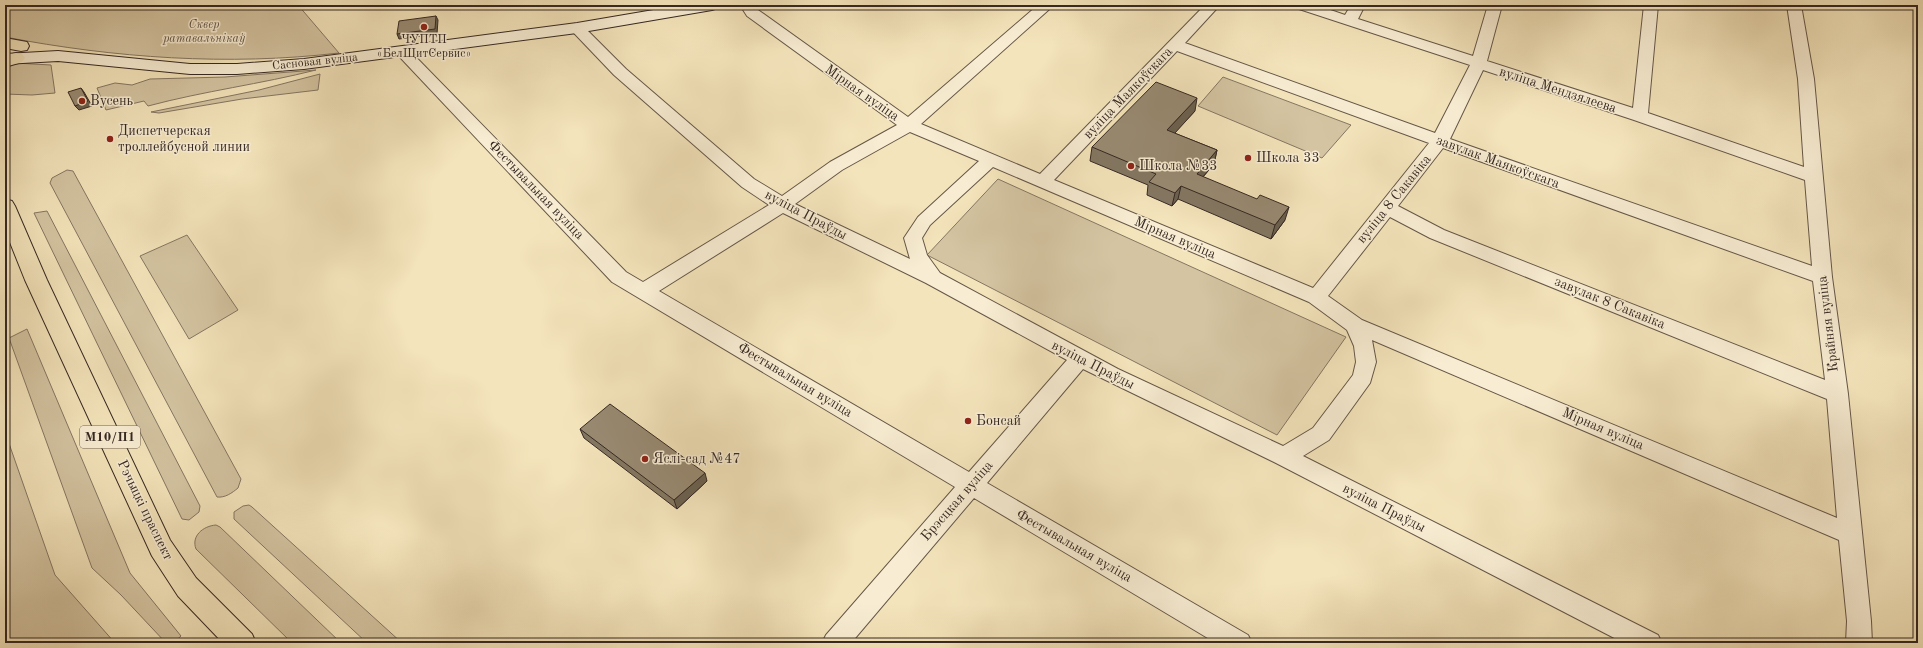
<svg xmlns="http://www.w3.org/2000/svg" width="1923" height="648" viewBox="0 0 1923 648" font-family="'Old Standard TT',serif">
  <rect width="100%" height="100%" fill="#f4e4bb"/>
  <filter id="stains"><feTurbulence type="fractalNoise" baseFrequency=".005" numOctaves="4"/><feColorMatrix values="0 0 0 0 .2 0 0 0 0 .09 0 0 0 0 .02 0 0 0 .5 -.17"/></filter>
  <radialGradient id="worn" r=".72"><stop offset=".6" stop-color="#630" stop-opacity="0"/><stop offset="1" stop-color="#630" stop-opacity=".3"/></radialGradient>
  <!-- green -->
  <g fill="#d4c4a1" stroke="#847662">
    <path d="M 5,5 L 298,5 L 339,53 C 228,66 115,58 5,37 Z"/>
    <path d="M 15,63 L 51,65 L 55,93 L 32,95 L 5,94 L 5,66 Z"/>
    <path d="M 316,70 C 261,84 204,91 148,106 L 144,101 L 106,110 L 97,88 L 115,83 L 132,85 L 150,79 L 225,77 Z"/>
    <path d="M 320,74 L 318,90 L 242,99 L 159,113 L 151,112 L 259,90 Z"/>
    <path d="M 1223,77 L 1351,125 L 1322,158 L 1198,106 Z"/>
    <path d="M 67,170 L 73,171 L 241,479 L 238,488 C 232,493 225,498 217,497 L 50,183 L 52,178 Z"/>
    <path d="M 998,179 L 1346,337 L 1277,435 L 927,255 Z"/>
    <path d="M 47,211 L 200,506 L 199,512 L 189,520 L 182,519 L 34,213 Z"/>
    <path d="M 187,235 L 238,310 L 189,339 L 140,256 Z"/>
    <path d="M 27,329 L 130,573 L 181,636 L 173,643 L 166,643 L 121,595 L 92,568 L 9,338 Z"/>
    <path d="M 5,432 L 55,575 L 115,643 L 5,643 Z"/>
    <path d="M 249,505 L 252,507 L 402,643 L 367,643 L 234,519 L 234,512 L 243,506 Z"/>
    <path d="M 216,525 L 220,527 L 341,643 L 292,643 L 196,549 C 191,536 203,526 216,525 Z"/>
  </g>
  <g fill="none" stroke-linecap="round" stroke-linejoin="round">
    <!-- minor casing -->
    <g stroke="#655748" stroke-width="2">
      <path id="minor" d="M 740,5 L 754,5 L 758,10 L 908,117 L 1038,5 L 1054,5 L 921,124 L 1040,174 L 1205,5 L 1220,5 L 1185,43 L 1435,133 L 1470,65 L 1296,8 L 1294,5 L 1316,5 L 1345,15 L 1351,5 L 1365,5 L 1358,19 L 1473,56 L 1488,5 L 1502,5 L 1487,61 L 1633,108 L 1644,5 L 1658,5 L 1648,113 L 1804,167 L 1798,79 L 1787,5 L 1801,5 L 1814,79 L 1832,277 L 1848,394 L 1871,621 L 1872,643 L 1846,643 L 1847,621 L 1839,540 L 1372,340 L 1376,362 L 1370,383 L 1329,440 L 1303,456 L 1658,635 L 1662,643 L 1624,643 L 1276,463 L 1083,369 L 987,483 L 1248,635 L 1252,643 L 1216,643 L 974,498 L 851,643 L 822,643 L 826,635 L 955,487 L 612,282 L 395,52 L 398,49 L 408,49 L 626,272 L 643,282 L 769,205 L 742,187 L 614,75 L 572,31 L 569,28 L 572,25 L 582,25 L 626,69 L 754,179 L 782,196 L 830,162 L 897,125 L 747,16 ZM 1177,51 L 1429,143 L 1313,288 L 1054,180 ZM 1483,70 L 1634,120 L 1805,180 L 1812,266 L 1450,139 ZM 910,132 L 979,161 L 918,217 L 904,238 L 910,259 L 795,204 L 842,170 ZM 1443,148 L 1813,281 L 1825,380 L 1444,230 L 1398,206 ZM 993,167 L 1309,302 L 1347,330 L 1354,346 L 1356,362 L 1353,375 L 1313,428 L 1283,446 L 1118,369 L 940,273 L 927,255 L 922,238 L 930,225 ZM 783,213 L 926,283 L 1067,360 L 969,472 L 659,291 ZM 1390,217 L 1430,238 L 1827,399 L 1837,518 L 1362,320 L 1328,296 Z"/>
    </g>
    <!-- secondary casing -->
    <g stroke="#352822" stroke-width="2">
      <path id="secondary" d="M 683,5 L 720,5 L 718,8 L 712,10 L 577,33 L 304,69 L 237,74 L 190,74 L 58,61 L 5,64 L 5,54 L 58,51 L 190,64 L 237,64 L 304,59 L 577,23 Z"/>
    </g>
    <!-- primary casing -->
    <g stroke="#352822" stroke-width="2">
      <g id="primary">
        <path d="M 5,38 L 27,42 L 29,46 L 27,50 L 21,51 L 5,48 Z"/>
        <path d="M 16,53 L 22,54 L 25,58 L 22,62 L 5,67 L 5,56 Z"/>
        <path d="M 5,199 L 12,201 L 15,206 L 47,280 L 170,540 L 196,578 L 252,634 L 256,643 L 223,643 L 178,596 L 152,556 L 25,280 L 5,230 Z"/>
      </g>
    </g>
    <!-- minor -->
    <use href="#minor" fill="#f8edd3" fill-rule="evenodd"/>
    <!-- secondary -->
    <use href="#secondary" fill="#f8edd3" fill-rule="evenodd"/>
    <!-- primary -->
    <use href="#primary" fill="#f4e4bb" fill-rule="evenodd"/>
  </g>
  <!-- wall -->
  <g fill="#837762" stroke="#352822">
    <path d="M 1195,111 L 1174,133 L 1217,150 L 1214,164 L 1203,177 L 1285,220 L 1271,239 L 1178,199 L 1172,206 L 1147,195 L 1148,185 L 1090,161 L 1092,147 Z"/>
    <path d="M 580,429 L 707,481 L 677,509 L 584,438 Z"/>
  </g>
  <!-- shaded-wall -->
  <g fill="#6a6150" stroke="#352822">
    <path d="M 436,16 L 438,20 L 437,34 L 399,39 L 397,34 Z"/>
    <path d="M 81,88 L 84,92 L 92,106 L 79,110 L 75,106 Z"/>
    <path d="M 1197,98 L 1195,111 L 1165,144 L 1167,130 Z"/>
    <path d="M 1217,150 L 1214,164 L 1194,187 L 1197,174 Z"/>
    <path d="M 1181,186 L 1178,199 L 1172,206 L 1175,193 Z"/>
    <path d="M 1289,207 L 1285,220 L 1271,239 L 1275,225 Z"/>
    <path d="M 705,473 L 707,481 L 677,509 L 674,500 Z"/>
  </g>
  <!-- building -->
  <g fill="#988a72" stroke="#352822">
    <path d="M 436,16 L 435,29 L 397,34 L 399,21 Z"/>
    <path d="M 1156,82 L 1197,98 L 1167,130 L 1217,150 L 1197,174 L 1257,199 L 1260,195 L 1289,207 L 1275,225 L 1181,186 L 1175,193 L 1149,182 L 1156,174 L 1092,147 Z"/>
    <path d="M 81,88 L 88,101 L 75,106 L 68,92 Z"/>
    <path d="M 610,404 L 705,473 L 674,500 L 580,429 Z"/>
  </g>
  <!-- markers -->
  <g fill="#8f2418" stroke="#f8edd3" stroke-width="1.5">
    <circle cx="424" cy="27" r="4"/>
    <circle cx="82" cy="101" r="4"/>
    <circle cx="110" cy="139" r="4"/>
    <circle cx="1248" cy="158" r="4"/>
    <circle cx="1131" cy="166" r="4"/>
    <circle cx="968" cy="421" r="4"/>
    <circle cx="645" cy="459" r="4"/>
  </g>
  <g text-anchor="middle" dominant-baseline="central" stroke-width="3" stroke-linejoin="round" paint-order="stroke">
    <!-- far-park labels -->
    <g font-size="12" font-style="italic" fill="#5d4f42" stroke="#f8edd3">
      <text x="204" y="25">Сквер<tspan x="204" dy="14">ратавальнікаў</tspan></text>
    </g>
    <!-- far-poi labels -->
    <g font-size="12" fill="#352822" stroke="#f8edd3">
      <text x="424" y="40">ЧУПТП<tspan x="424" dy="14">«БелЩитСервис»</tspan></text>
    </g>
    <!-- far-street labels -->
    <g font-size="12" fill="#352822" stroke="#f8edd3">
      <text transform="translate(315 62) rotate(-6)">Сасновая вуліца</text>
    </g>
    <!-- shield labels -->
    <rect fill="#f8edd3" stroke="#706357" stroke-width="1" x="80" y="426" width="60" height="22" rx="3"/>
    <g font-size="13" font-weight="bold" fill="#352822">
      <text x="110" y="437">М10/П1</text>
    </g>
    <!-- street labels -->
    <g font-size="14" fill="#352822" stroke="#f8edd3">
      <text transform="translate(1558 90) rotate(18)">вуліца Мендзялеева</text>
      <text transform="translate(862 93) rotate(35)">Мірная вуліца</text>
      <text transform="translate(1128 93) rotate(-46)">вуліца Маякоўскага</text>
      <text transform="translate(1498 162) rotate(20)">завулак Маякоўскага</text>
      <text transform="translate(536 190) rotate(46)">Фестывальная вуліца</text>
      <text transform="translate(1394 199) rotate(-51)">вуліца 8 Сакавіка</text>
      <text transform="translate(806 215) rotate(28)">вуліца Праўды</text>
      <text transform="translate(1175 238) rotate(23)">Мірная вуліца</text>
      <text transform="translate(1610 303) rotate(22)">завулак 8 Сакавіка</text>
      <text transform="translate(1828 324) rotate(-97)">Крайняя вуліца</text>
      <text transform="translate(1093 365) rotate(27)">вуліца Праўды</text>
      <text transform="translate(795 380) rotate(31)">Фестывальная вуліца</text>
      <text transform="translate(1603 429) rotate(23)">Мірная вуліца</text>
      <text transform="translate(957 501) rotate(-49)">Брэсцкая вуліца</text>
      <text transform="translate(1384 508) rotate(27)">вуліца Праўды</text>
      <text transform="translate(145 510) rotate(64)">Рэчыцкі праспект</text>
      <text transform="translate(1074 546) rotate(30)">Фестывальная вуліца</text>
    </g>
    <!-- poi labels -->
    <g font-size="14" fill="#352822" stroke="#f8edd3" text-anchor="start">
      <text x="90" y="101">Вусень</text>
      <text x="118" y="131">Диспетчерская<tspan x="118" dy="16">троллейбусной линии</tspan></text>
      <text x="1256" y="158">Школа 33</text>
      <text x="1139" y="166">Школа №33</text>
      <text x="976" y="421">Бонсай</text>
      <text x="653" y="459">Яслі-сад №47</text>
    </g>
  </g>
  <!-- margin -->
  <rect width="1923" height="648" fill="none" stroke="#f4e4bb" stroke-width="20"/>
  <rect x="6" y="6" width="1911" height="636" fill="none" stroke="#352822" stroke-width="2"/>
  <rect x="10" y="10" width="1903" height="628" fill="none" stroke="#352822"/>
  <rect width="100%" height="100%" filter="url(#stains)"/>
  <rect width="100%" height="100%" fill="url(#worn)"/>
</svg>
